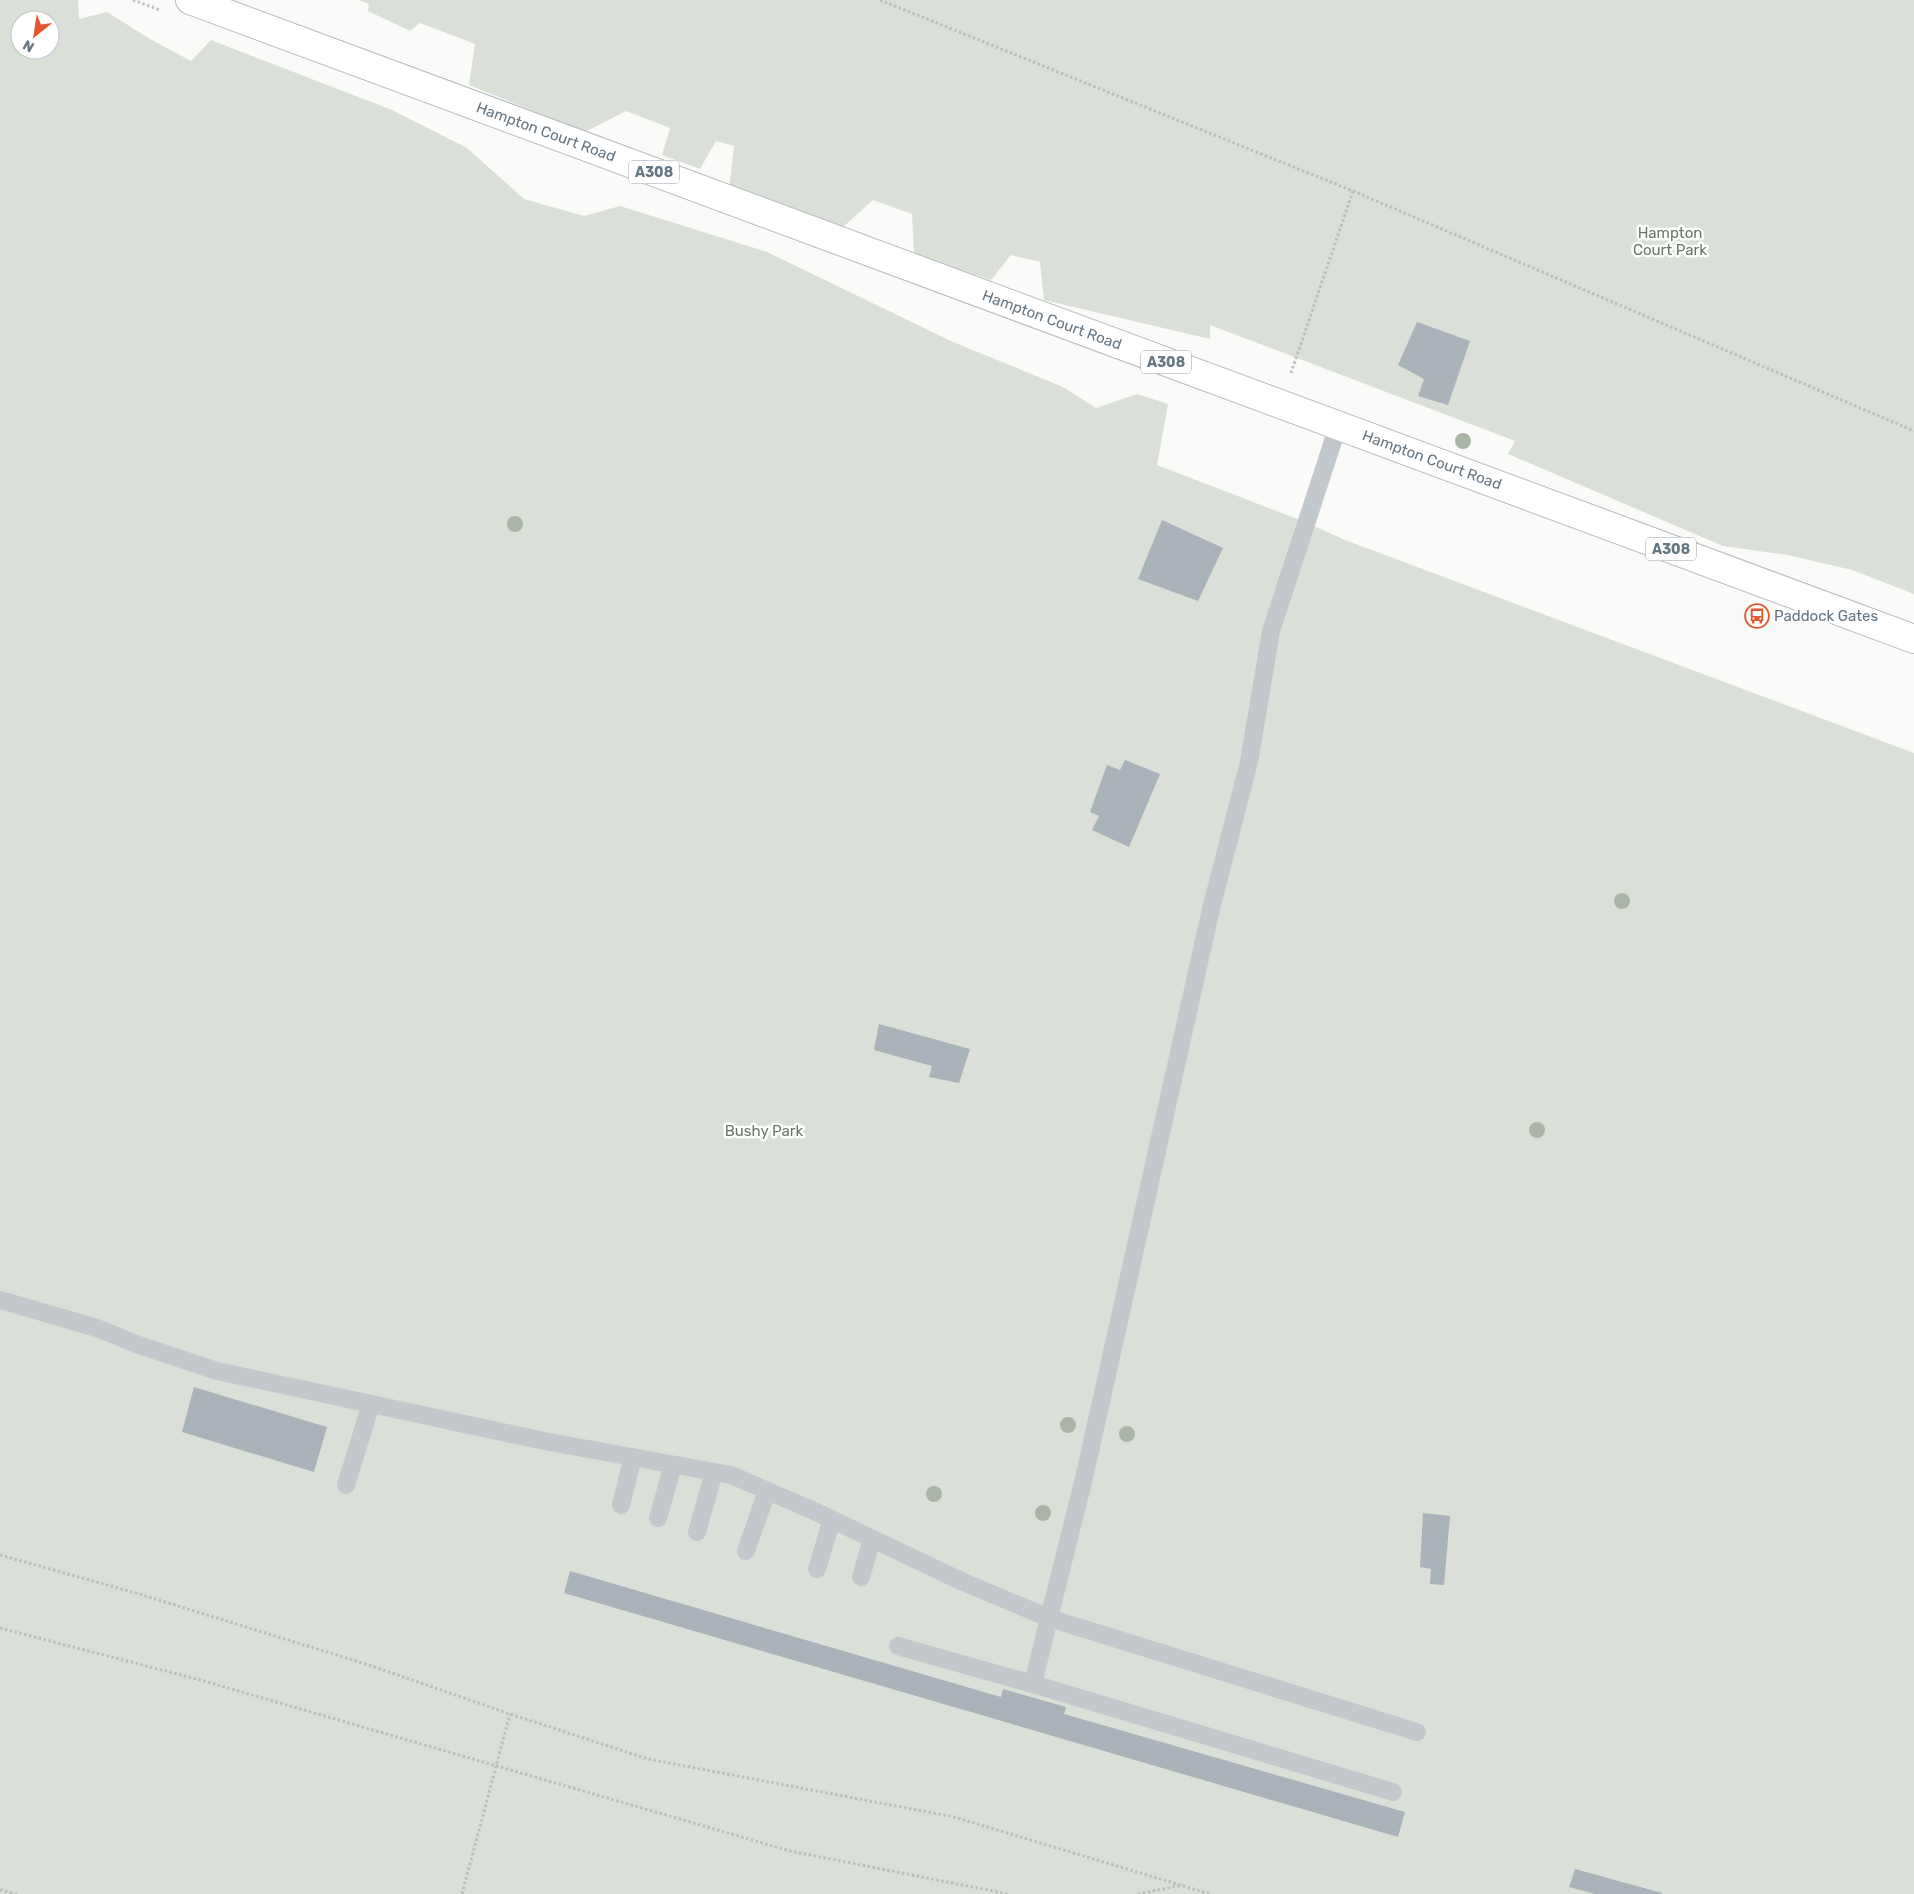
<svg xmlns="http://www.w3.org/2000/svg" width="1914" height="1894" viewBox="0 0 1914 1894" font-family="Rubik,sans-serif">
  <rect width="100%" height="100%" fill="#fafaf8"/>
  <!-- green -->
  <g fill="#dadfd7" fill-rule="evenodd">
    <path d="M 0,0 L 78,0 L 79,19 L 107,12 L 150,39 L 191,61 L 211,40 L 392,110 L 467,148 L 524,199 L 584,216 L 620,206 L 767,252 L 953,342 L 1063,387 L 1096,408 L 1137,394 L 1168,404 L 1157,465 L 1305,522 L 1345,540 L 1914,753 L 1914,1894 L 0,1894 ZM 20,20 L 50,20 L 50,50 L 20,50 Z"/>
    <path d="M 359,0 L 1914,0 L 1914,594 L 1852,570 L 1788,555 L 1723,546 L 1508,454 L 1515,441 L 1210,325 L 1210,339 L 1044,300 L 1040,262 L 1011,255 L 991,280 L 914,254 L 912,214 L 873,200 L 842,228 L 729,190 L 734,146 L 716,141 L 700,169 L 662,155 L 670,128 L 626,111 L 585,132 L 469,85 L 475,44 L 420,23 L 410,31 L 368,11 L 369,4 Z"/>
  </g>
  <!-- building -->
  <g fill="#aab3b9">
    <path d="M 1417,322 L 1470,341 L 1448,405 L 1418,396 L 1424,379 L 1398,365 Z"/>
    <path d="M 1162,520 L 1223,548 L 1198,601 L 1138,579 Z"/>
    <path d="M 1125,760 L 1160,774 L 1129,847 L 1092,830 L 1099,816 L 1090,812 L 1107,765 L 1120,770 Z"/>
    <path d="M 879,1024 L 970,1049 L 959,1083 L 929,1077 L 932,1066 L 874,1050 Z"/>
    <path d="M 194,1387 L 327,1427 L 314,1472 L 182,1432 Z"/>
    <path d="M 1423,1513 L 1450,1516 L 1444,1585 L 1430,1584 L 1431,1569 L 1420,1567 Z"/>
    <path d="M 570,1571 L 1001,1697 L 1003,1689 L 1066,1707 L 1064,1714 L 1405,1812 L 1398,1837 L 564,1593 Z"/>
    <path d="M 1575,1869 L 1662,1893 L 1662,1894 L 1595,1894 L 1569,1887 Z"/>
  </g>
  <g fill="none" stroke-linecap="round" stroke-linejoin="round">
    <!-- primary casing -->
    <g stroke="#b5babe" stroke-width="30">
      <path id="primary" d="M 190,0 L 1914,639"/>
    </g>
    <!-- path -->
    <g stroke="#bbbfc2" stroke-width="3" stroke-dasharray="2.5 2.5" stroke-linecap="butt">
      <path d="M 133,0 L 160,10"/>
      <path d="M 880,0 L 1353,191 L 1291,373"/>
      <path d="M 1353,191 L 1914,431"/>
      <path d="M 0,1555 L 136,1593 L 369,1665 L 510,1714 L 648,1759 L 954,1817 L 1210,1894"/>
      <path d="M 0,1628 L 204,1681 L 790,1851 L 1008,1894"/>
      <path d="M 0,1890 L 17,1894"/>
      <path d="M 462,1894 L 510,1714"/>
      <path d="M 1138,1894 L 1183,1885"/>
    </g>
    <!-- lane -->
    <g stroke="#c3c8cc" stroke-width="18">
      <path d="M 0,1300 L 97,1328 L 136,1344 L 217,1371 L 544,1441 L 731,1475 L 814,1511 L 961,1581 L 1049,1618 L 1084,1478 L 1211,909 L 1249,762 L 1271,631 L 1338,426"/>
      <path d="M 346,1485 L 371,1404"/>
      <path d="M 621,1505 L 633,1457"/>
      <path d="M 658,1518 L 673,1465"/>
      <path d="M 697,1532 L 714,1472"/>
      <path d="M 746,1551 L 767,1491"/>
      <path d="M 817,1569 L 832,1519"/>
      <path d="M 861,1577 L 872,1539"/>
      <path d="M 898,1646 L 1033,1684 L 1393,1792"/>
      <path d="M 1033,1684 L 1049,1618 L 1417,1732"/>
    </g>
    <!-- primary -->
    <use href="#primary" stroke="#fff" stroke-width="28"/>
  </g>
  <!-- trees -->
  <g fill="#aab4a7">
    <circle cx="1463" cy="441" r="8"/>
    <circle cx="515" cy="524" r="8"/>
    <circle cx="1622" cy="901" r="8"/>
    <circle cx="1537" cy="1130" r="8"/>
    <circle cx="1068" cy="1425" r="8"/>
    <circle cx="1127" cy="1434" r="8"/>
    <circle cx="934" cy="1494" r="8"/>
    <circle cx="1043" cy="1513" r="8"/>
  </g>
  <!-- icons -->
  <defs>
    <g id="bus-ring" transform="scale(1.25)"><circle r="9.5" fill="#fff" stroke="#e4572e" stroke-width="1.5"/><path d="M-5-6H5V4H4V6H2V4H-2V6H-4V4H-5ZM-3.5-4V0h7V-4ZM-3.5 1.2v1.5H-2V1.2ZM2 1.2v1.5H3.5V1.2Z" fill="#e4572e"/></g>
  </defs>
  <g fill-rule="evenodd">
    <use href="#bus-ring" x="1757" y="616"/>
  </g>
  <g text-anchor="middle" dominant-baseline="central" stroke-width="5" stroke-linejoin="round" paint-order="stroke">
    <!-- shield labels -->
    <g fill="#fff" stroke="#939fa8" stroke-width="1">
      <rect x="629" y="160.5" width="50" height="23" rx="4"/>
      <rect x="1141" y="350.5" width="50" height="23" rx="4"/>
      <rect x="1646" y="537.5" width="50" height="23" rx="4"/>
    </g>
    <g font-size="14" font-weight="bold" fill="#657683">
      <text x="654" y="172">A308</text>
      <text x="1166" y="362">A308</text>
      <text x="1671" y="549">A308</text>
    </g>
    <!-- street labels -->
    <g font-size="15" fill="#657683" stroke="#fff">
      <text transform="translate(546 132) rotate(20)">Hampton Court Road</text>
      <text transform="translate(1052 320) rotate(20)">Hampton Court Road</text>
      <text transform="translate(1432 460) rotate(20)">Hampton Court Road</text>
    </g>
    <!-- park labels -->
    <g font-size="15" fill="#687a64" stroke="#fff">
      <text x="1670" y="233">Hampton<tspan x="1670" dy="17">Court Park</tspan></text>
      <text x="764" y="1131">Bushy Park</text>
    </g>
    <!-- poi labels -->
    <g font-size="15" fill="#657683" stroke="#fff" text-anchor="start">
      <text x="1774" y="616">Paddock Gates</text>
    </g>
  </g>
  <!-- north arrow -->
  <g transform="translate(35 35) rotate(210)"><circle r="24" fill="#ffffff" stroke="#c1c8cd"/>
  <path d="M0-4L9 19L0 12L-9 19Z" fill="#e4572e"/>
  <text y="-8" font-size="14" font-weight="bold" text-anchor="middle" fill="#657683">N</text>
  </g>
</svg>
